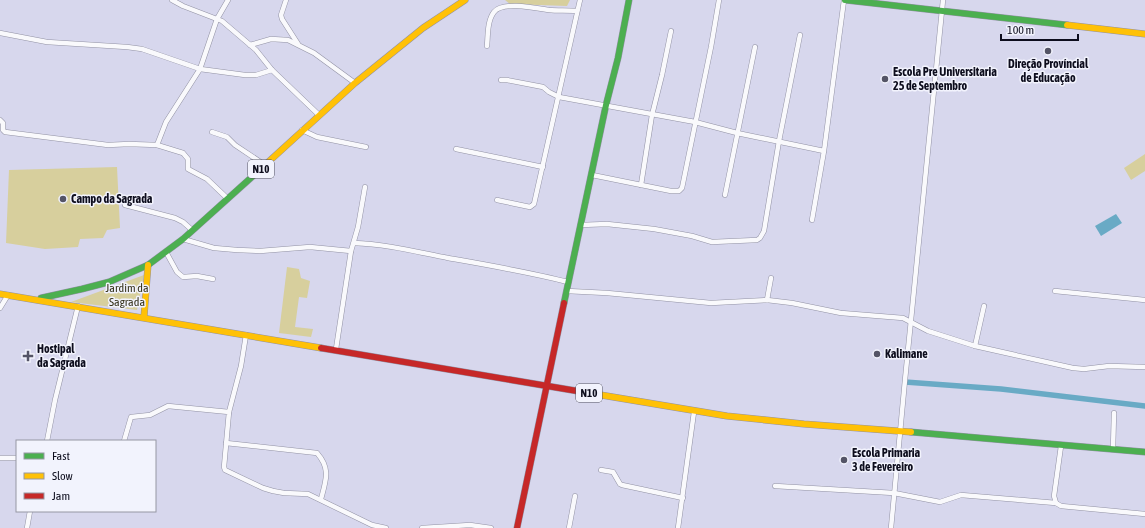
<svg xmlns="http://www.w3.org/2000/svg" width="1145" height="528" viewBox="0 0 1145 528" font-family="'Asap Condensed',sans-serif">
  <rect width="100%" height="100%" fill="#d7d7ed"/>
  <!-- green -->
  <g fill="#d7cf9d">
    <path d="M 505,0 L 570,0 L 567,6 L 510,4 Z"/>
    <path d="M 1145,154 L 1145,171 L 1131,180 L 1124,168 Z"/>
    <path d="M 117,167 L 120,228 L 107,230 L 103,238 L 80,239 L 78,247 L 45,249 L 6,243 L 9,170 Z"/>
    <path d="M 287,267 L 299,269 L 301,278 L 310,281 L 307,298 L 299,297 L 295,327 L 313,329 L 311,337 L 279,333 Z"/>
    <path d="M 144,275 L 137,310 L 71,302 Z"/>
  </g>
  <!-- water -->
  <path fill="#69aac5" d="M 1116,214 L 1122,223 L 1101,236 L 1095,226 Z"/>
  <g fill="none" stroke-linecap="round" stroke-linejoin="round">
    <!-- canal -->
    <path stroke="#69aac5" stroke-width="5.5" d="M 905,382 L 1001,389 L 1145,406"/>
    <!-- street casing -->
    <g stroke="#9292a4" stroke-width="5.5">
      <g id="street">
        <path d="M 172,0 L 183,6 L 222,21 L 256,50 L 272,70 L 319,115"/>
        <path d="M 286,0 L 281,15 L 282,19 L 298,44"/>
        <path d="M 0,33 L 47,42 L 127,47 L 142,49 L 200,69 L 245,75 L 256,75 L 272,70"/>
        <path d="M 250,45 L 271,39 L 288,40 L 314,53 L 355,83"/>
        <path d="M 487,46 C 488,36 487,21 494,12 C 503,1 536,8 549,10 C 558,11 567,10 577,11"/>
        <path d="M 501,80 L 507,80 L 543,87 L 549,92 L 559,97 L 695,122 L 737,133 L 824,151 L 844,0"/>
        <path d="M 0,120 L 3,123 L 3,130 L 5,132 L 108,145 L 129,144 L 157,145 L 183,153 L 188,159 L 188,169 L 207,179 L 228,199"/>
        <path d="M 302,130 L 317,137 L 366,147"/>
        <path d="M 212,132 L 227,137 L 235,145 L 265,165"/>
        <path d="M 157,145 L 166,122 L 200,69 L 217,19 L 228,0"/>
        <path d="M 456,149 L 543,167"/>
        <path d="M 592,175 L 671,191 L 679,191 L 682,188 L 711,47 L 719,0"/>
        <path d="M 641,185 L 652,115 L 662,75 L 671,31"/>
        <path d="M 725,195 L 755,47"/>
        <path d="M 497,200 L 530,207 L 534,204 L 580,0"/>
        <path d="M 125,205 L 175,218 L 183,222 L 192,230"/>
        <path d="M 812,220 L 824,151"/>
        <path d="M 581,225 L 607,224 L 654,229 L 692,236 L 712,242 L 757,240 L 760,238 L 764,231 L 779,141 L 800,35"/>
        <path d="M 183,239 L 214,248 L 237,250 L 260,251 L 310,247 L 351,251"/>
        <path d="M 354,243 C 386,244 417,252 448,258 C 488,265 529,272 568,282"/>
        <path d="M 166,252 L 177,272 L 183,277 L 197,276 L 213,279"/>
        <path d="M 567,291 L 607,293 L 711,303 L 767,300 L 792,303 L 841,313 L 903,318 L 928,331 L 975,346 L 1073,368 L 1084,369 L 1109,366 L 1145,367"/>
        <path d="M 1055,291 L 1145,300"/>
        <path d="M 767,300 L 771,278"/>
        <path d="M 0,308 L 8,295"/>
        <path d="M 975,346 L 984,306"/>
        <path d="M 336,349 L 351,251 L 358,227 L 365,187"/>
        <path d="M 229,412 L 241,366 L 246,335"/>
        <path d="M 47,441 L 55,400 L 78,306"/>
        <path d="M 124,441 L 131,417 L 150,415 L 168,406 L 229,412 L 224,467 L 225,470 L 263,488 L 273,491 L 284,493 L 308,494 L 372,525 L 386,528"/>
        <path d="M 226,443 L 317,453 C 331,469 326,480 321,499"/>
        <path d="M 1061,446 L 1054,496 L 1056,503 L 1061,506 L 1145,514"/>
        <path d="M 1113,449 L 1114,413"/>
        <path d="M 0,458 L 17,458"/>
        <path d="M 601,470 L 613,472 L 620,484 L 622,485 L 683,498"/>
        <path d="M 775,486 L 894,493 L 940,502 L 961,495 L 1056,503"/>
        <path d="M 27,528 L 30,511"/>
        <path d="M 422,528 L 470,525 L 491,528"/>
        <path d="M 569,528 L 575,496"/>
        <path d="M 678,528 L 694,412"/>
        <path d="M 891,528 L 905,380 L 943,0"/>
      </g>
    </g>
    <!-- fast casing -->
    <g stroke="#9292a4" stroke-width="7">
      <g id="fast">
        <path d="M 845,0 L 1067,25"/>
        <path d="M 41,298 L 82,289 L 109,282 L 148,265 L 183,239 L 254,175"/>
        <path d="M 564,303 L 606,105 L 618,58 L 629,0"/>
        <path d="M 911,432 L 1145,452"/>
      </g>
    </g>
    <!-- slow casing -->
    <g stroke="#9292a4" stroke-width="7">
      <g id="slow">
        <path d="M 1067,25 L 1145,34"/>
        <path d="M 254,175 L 355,83 L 423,28 L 465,0"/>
        <path d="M 0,294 L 321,348"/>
        <path d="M 144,317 L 148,265"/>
        <path d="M 595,394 L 727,416 L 804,424 L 911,432"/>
      </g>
    </g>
    <!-- jam casing -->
    <g stroke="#9292a4" stroke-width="7">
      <g id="jam">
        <path d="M 321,348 L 595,394"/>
        <path d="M 517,528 L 564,303"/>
      </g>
    </g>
    <!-- street -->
    <use href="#street" stroke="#f9f9fc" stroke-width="4.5"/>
    <!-- fast -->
    <use href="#fast" stroke="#4caf50" stroke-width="6"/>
    <!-- slow -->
    <use href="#slow" stroke="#ffc107" stroke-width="6"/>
    <!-- jam -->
    <use href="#jam" stroke="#c62828" stroke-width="6"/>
  </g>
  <!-- markers -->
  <g fill="#545466" stroke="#f2f3fd" stroke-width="1.5">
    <circle cx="1048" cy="51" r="4"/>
    <circle cx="885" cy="79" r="4"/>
    <circle cx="63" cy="199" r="4"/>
    <circle cx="877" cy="354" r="4"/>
    <path d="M26 350h4v4h4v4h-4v4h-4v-4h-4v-4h4z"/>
    <circle cx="844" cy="460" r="4"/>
  </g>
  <g text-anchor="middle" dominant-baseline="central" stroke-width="3" stroke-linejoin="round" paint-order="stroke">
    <!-- shield labels -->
    <g fill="#f2f3fd" stroke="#525260" stroke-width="1">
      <rect x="248" y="160" width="26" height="18" rx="3"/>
      <rect x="576" y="384" width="26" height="18" rx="3"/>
    </g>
    <g font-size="11" font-weight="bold" fill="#0d0d1d">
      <text x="261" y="169">N10</text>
      <text x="589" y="393">N10</text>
    </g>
    <!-- poi labels -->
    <g font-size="12" font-weight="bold" fill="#0d0d1d" stroke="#f2f3fd" text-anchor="start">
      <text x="1048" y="64" text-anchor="middle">Direção Províncial<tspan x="1048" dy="14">de Educação</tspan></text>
      <text x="893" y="72">Escola Pre Universitaria<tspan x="893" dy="14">25 de Septembro</tspan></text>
      <text x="71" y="199">Campo da Sagrada</text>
      <text x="37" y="349">Hostipal<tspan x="37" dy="14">da Sagrada</tspan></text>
      <text x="885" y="354">Kalimane</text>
      <text x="852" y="453">Escola Primaria<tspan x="852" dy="14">3 de Fevereiro</tspan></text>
    </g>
    <!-- park labels -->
    <g font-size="12" fill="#36331c" stroke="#f2f3fd">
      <text x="127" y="288">Jardim da<tspan x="127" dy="14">Sagrada</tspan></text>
    </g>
  </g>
  <!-- legend -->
  <rect x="16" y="440" width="140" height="72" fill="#f2f3fd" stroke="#9697a3"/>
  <rect x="24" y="453" width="20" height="6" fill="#4caf50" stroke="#9697a3"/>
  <text x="52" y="460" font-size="12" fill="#0d0d1d">Fast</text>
  <rect x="24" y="473" width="20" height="6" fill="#ffc107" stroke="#9697a3"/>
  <text x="52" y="480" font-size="12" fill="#0d0d1d">Slow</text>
  <rect x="24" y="493" width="20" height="6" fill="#c62828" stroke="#9697a3"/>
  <text x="52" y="500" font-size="12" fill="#0d0d1d">Jam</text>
  <!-- scale -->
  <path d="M1001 34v6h77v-6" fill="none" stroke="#0d0d1d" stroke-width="2"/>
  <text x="1007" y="34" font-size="12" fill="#0d0d1d" stroke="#f2f3fd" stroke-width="3" paint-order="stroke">100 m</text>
</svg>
